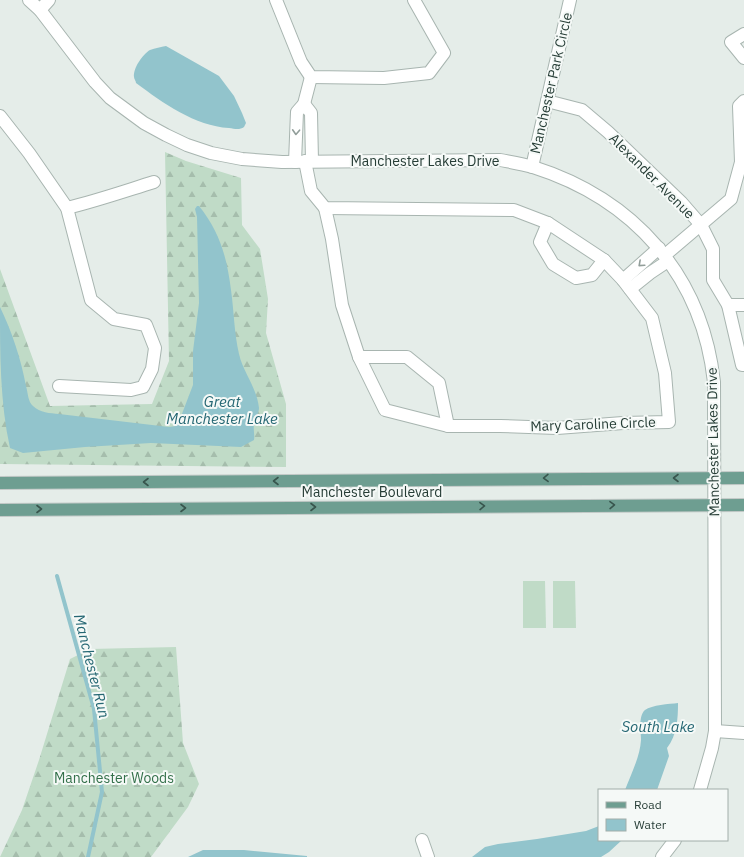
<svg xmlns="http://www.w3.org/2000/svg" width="744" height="857" viewBox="0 0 744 857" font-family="'IBM Plex Sans',sans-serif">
  <defs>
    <pattern id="forest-firs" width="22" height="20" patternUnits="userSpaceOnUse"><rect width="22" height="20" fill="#c0dbc7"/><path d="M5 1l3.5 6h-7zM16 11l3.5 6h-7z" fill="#a5bdac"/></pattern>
  </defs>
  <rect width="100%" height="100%" fill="#e5ede9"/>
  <!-- forest -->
  <g fill="url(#forest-firs)">
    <path d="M 165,152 L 186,161 L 241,178 L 242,225 L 260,249 L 268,299 L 266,333 L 286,404 L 286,467 L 0,464 L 0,269 L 50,406 L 152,404 L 169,361 Z"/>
    <path d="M 176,647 L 183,743 L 199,784 L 188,807 L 151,857 L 0,857 L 22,810 L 39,760 L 70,659 L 90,649 Z"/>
  </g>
  <!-- pitch -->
  <g fill="#c0dbc7">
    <path d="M 523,581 L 545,581 L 546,628 L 523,628 Z"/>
    <path d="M 553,581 L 575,581 L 576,628 L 553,628 Z"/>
  </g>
  <!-- water -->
  <g fill="#92c4cc">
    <path d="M 166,46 L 219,76 L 234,96 L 242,113 L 246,123 L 244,127 C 240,130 235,129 229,128 C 195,126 163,103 136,83 C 136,81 134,79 134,77 C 133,68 143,54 150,50 C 155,48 161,47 166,46 Z"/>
    <path d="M 197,206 L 199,206 C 220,232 227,258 231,290 C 234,311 234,333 239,354 C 243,372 257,388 259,408 C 259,414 254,419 254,425 C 253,430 255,435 254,440 L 241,447 L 151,443 L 85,447 L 23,453 L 10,448 C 0,402 0,354 0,307 C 12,332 21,359 26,386 C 28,393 28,402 33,406 C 40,413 50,413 59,414 L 169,427 L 176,426 L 180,419 L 193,385 L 193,351 L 199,303 L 197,217 L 195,209 Z"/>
    <path d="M 678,703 C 678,719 677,735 667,748 L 669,756 L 657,790 L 625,790 C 631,774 640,757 641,740 C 641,732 638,716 645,710 C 652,705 669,704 678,703 Z"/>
    <path d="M 599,826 L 599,840 L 622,840 L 609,852 L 601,857 L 472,857 L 485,847 L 498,844 L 537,839 L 586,831 Z"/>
    <path d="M 203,850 L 244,850 L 307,856 L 307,857 L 188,857 Z"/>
  </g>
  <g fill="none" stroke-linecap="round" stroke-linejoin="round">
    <!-- stream -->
    <path stroke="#92c4cc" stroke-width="4" d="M 57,576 L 94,709 L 102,792 L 88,857"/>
    <!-- minor casing -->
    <g stroke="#a8b5b0" stroke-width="14">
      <g id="minor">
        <path d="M 29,0 L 40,10 L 95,82 L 110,98 L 144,123 L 166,135 L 187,145 L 211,153 L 242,159 L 282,162 L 500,160 C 510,162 522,164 533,167 C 634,199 702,275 714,382 L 715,731 L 712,748 L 700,790"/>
        <path d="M 276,0 L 301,62 L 311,77 L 384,78 L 429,73 L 444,53 L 414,0"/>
        <path d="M 40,10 L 49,0"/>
        <path d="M 744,34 L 731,42 L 744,58"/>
        <path d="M 547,101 L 582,110 L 608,132 L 681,202 L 701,225 L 713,249 L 713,280 L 728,305 L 742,365 L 744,365"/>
        <path d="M 304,104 L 311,113 L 312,161"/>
        <path d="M 0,116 L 29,153 L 67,208 L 91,300 L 114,319 L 146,325 L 155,348 L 152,369 L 143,387 L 131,390 L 59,386"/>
        <path d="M 305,161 L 311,191 L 325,208 L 514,210 L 548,223 L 540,242 L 553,264 L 576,278 L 592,275 L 604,260"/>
        <path d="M 295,162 L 297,112 L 304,104 L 311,77"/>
        <path d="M 532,167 L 570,0"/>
        <path d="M 67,208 C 96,201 125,191 154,182"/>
        <path d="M 325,208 L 332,239 L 342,305 L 359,357 L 407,357 L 439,383 L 448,426"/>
        <path d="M 665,255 L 731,199 L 741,162 L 739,106 L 744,101"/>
        <path d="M 623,280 L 659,248"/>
        <path d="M 630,289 L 650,273 L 668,261"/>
        <path d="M 728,305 L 744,305"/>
        <path d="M 359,357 L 385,410 L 448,426 L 500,426 L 557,428 L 623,423 L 669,422 L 665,373 L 652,318 L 623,280 L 604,260 L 548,223"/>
        <path d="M 715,731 L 744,733"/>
        <path d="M 422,840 L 428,857"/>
        <path d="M 662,857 L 675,840"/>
      </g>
    </g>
    <!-- major casing -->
    <g stroke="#c2c9c7" stroke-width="14">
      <g id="major">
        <path d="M 0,483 L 744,478"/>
        <path d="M 0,510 L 744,505"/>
      </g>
    </g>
    <!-- minor -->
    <use href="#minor" stroke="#fff" stroke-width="12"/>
    <!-- major -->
    <use href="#major" stroke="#6e9e91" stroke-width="12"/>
  </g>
  <!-- one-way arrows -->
  <defs><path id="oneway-chevron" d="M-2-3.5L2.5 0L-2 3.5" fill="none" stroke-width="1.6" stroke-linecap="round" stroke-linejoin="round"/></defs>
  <g stroke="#929e9a">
    <use href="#oneway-chevron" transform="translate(296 132) rotate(93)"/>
    <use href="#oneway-chevron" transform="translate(641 264) rotate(138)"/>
  </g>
  <g stroke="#38554d">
    <use href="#oneway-chevron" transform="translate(546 478) rotate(179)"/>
    <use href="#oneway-chevron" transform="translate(676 478) rotate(180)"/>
    <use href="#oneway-chevron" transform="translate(276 481) rotate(180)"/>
    <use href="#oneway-chevron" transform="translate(146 482) rotate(180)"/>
    <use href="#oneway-chevron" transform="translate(612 505) rotate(-1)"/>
    <use href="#oneway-chevron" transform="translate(482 506) rotate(-1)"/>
    <use href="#oneway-chevron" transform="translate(313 507)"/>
    <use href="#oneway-chevron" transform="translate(183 508)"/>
    <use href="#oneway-chevron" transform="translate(39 509)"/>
  </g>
  <g text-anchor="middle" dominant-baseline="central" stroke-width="4" stroke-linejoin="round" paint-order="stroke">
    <!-- street labels -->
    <g font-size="14" fill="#263d36" stroke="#f5f9f7">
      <text transform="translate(551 83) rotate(-77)">Manchester Park Circle</text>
      <text x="425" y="161">Manchester Lakes Drive</text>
      <text transform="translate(652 176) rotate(45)">Alexander Avenue</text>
      <text transform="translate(593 424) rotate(-2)">Mary Caroline Circle</text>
      <text transform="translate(713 442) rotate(-91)">Manchester Lakes Drive</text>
      <text x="372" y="492">Manchester Boulevard</text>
    </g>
    <!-- park labels -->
    <g font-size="14" fill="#33704a" stroke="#f5f9f7">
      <text x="114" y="778">Manchester Woods</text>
    </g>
    <!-- water labels -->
    <g font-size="15" font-style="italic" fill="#256773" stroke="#f5f9f7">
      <text x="222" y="401">Great<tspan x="222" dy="17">Manchester Lake</tspan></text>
      <text transform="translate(92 666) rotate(76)">Manchester Run</text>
      <text x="658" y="726">South Lake</text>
    </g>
  </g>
  <!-- legend -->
  <rect x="598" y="789" width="130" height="52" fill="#f5f9f7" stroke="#a2aeaa"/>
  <rect x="606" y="802" width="20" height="6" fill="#6e9e91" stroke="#a2aeaa"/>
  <text x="634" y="809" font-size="12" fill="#263d36">Road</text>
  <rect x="606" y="819" width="20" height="12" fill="#92c4cc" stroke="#a2aeaa"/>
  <text x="634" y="829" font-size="12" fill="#263d36">Water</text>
</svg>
